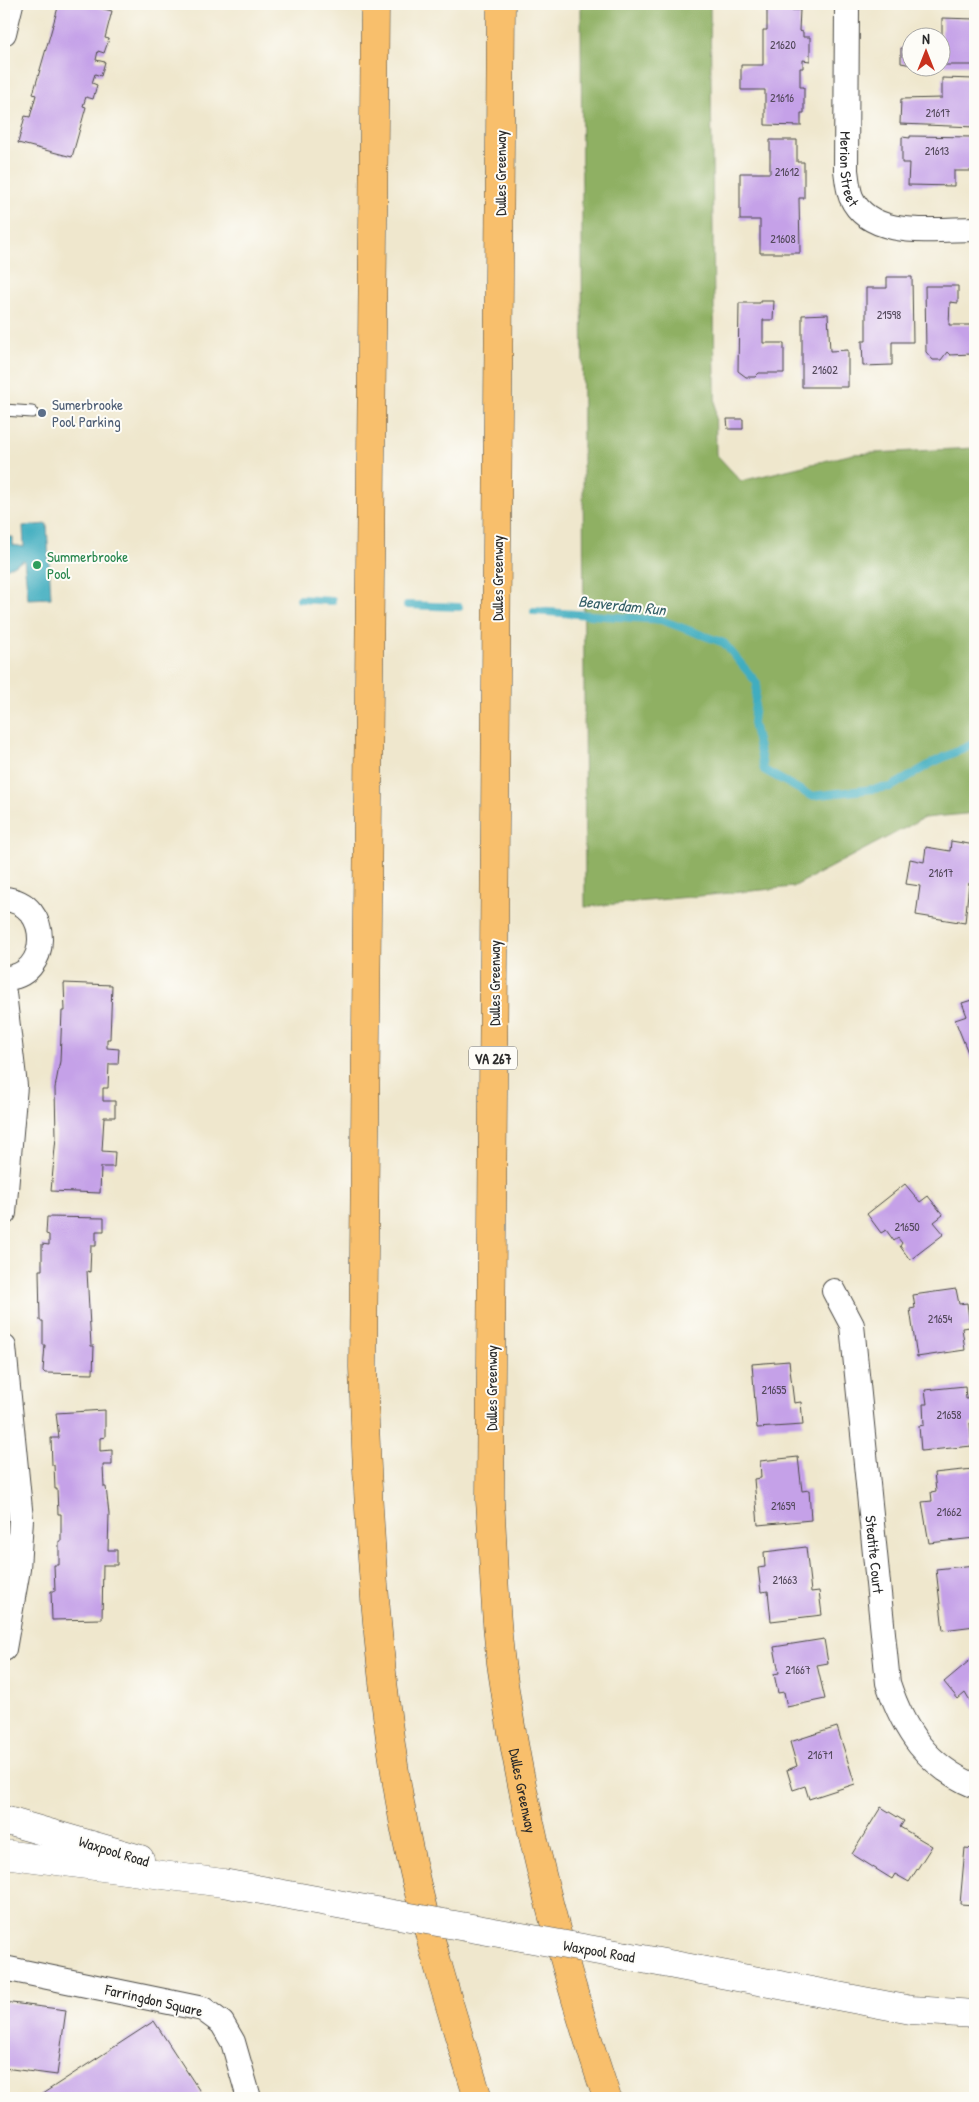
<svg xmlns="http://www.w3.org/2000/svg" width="979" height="2102" viewBox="0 0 979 2102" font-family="'Patrick Hand',sans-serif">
  <rect width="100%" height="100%" fill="#fdfcf7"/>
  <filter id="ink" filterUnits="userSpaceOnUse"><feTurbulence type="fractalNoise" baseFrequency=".02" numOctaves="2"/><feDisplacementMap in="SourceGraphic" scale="10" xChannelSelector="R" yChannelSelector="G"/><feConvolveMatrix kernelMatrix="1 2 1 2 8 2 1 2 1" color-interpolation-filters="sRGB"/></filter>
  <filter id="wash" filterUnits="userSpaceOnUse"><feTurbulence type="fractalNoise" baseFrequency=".0096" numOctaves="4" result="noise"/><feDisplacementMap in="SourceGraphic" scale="20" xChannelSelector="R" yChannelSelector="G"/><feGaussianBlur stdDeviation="1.12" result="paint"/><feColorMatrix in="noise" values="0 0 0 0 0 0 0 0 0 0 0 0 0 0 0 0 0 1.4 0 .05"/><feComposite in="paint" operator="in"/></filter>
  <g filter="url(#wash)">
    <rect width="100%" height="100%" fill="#efe7cd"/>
    <!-- forest -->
    <path fill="#8fb063" stroke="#5d6e47" d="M 581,4 L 710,4 L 716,454 L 741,481 L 853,454 L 975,448 L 975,813 L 924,818 L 793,887 L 585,907 Z"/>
    <!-- water -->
    <path fill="#41adc0" stroke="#366c76" d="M 47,524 L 51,598 L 28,599 L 24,560 L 6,569 L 4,574 L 4,534 L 6,537 L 13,537 L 13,545 L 24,547 L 23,526 Z"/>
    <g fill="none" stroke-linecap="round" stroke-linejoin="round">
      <!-- stream -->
      <g stroke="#41adc0" stroke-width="8">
        <path d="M 300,599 L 332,601"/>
        <path d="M 407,605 L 459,607"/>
        <path d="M 534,611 L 661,620 L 724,643 L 757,683 L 753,723 L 764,770 L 811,796 L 891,787 L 932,763 L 975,743"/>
      </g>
    </g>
    <g id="blocks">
      <!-- building -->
      <g fill="#c5a1e8">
        <path d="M 59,4 L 84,4 L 112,11 L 105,38 L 109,39 L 104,53 L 98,51 L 96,60 L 105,62 L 101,76 L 95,74 L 92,83 L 97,85 L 93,99 L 86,97 L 83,106 L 86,107 L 72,157 L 18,143 L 25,116 L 30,117 L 36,95 L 33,94 Z"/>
        <path d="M 767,10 L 800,10 L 799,31 L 803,32 L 803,37 L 810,37 L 810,61 L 803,60 L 803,68 L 800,68 L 800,87 L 804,87 L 804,113 L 801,113 L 801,126 L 765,125 L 765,90 L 741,90 L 741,65 L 763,65 L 763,30 L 767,30 Z"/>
        <path d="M 942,18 L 975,19 L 975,65 L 942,65 Z"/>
        <path d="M 906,37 L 912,37 L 912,65 L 901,63 L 901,48 L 906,48 Z"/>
        <path d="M 942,78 L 975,79 L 975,127 L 900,124 L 901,99 L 942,98 Z"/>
        <path d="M 910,136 L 973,137 L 972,171 L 954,171 L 954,186 L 908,185 L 909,163 L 902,163 L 902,137 L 910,138 Z"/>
        <path d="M 770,140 L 797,140 L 797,162 L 804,162 L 804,198 L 799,198 L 800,253 L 760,253 L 760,220 L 740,220 L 740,173 L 770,173 Z"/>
        <path d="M 887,277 L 912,277 L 913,342 L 892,342 L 892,365 L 863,366 L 862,341 L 866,341 L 866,288 L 887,288 Z"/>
        <path d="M 925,286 L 958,286 L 958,303 L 950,302 L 949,325 L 971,325 L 971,354 L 950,355 L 947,352 L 941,360 L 933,360 L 926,352 Z"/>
        <path d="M 760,301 L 774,301 L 773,320 L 763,320 L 763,343 L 784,343 L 784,373 L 759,373 L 755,377 L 746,377 L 738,371 L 739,303 L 760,303 Z"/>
        <path d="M 828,314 L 830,351 L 848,350 L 848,387 L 802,387 L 802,315 Z"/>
        <path d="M 727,419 L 743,419 L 743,429 L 728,429 Z"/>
        <path d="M 951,841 L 975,845 L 975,884 L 969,883 L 965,923 L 916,915 L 920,886 L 906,884 L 910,859 L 924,862 L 926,847 L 950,851 Z"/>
        <path d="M 64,983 L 112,985 L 110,1039 L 107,1039 L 107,1048 L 119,1049 L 118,1064 L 109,1064 L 108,1088 L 103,1088 L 103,1101 L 115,1101 L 115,1117 L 104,1117 L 102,1151 L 115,1152 L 114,1167 L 101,1167 L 100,1193 L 51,1191 L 56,1137 L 55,1088 L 60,1061 L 62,1011 L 65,1011 Z"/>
        <path d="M 975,999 L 975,1064 L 973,1065 L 955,1020 L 967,1016 L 962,1003 Z"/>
        <path d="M 905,1184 L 920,1202 L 928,1196 L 943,1215 L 934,1222 L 944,1234 L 910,1260 L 900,1246 L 902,1243 L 898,1238 L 894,1241 L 886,1230 L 881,1233 L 867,1214 Z"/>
        <path d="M 47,1217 L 104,1218 L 104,1231 L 96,1231 L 96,1246 L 91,1246 L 90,1272 L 87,1271 L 91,1346 L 94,1346 L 93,1374 L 45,1373 L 43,1371 L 45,1345 L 43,1345 L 43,1321 L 40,1321 L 39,1270 L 42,1270 L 42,1244 L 49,1245 L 49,1235 L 46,1234 Z"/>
        <path d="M 956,1289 L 959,1304 L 967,1303 L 970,1327 L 962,1328 L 965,1350 L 917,1357 L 910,1309 L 915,1308 L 913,1295 Z"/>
        <path d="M 789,1361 L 794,1403 L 801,1402 L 803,1425 L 757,1428 L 752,1364 Z"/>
        <path d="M 965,1386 L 966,1399 L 975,1398 L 975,1423 L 970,1423 L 972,1446 L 921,1451 L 919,1426 L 924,1425 L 923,1404 L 927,1404 L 925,1390 Z"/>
        <path d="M 105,1410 L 105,1437 L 100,1438 L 100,1451 L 112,1450 L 112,1465 L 103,1465 L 104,1487 L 106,1487 L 109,1514 L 108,1550 L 117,1550 L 117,1565 L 103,1565 L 102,1619 L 52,1620 L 51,1591 L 55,1591 L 54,1565 L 59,1565 L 59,1541 L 61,1541 L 61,1514 L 58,1514 L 57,1489 L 55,1489 L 54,1465 L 52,1465 L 51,1438 L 59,1438 L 56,1413 Z"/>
        <path d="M 798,1457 L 802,1491 L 809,1490 L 811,1520 L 758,1525 L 754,1479 L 761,1478 L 760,1461 Z"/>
        <path d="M 973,1469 L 975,1538 L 929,1543 L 922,1502 L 932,1501 L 931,1492 L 936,1491 L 934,1473 Z"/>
        <path d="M 806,1547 L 811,1592 L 819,1591 L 822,1615 L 771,1621 L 768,1591 L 761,1592 L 758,1568 L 765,1567 L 764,1552 Z"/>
        <path d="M 975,1565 L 975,1626 L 943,1630 L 936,1569 Z"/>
        <path d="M 824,1639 L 828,1663 L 817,1665 L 825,1699 L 787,1707 L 784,1692 L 778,1693 L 774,1674 L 779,1673 L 774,1647 Z"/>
        <path d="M 975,1656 L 975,1710 L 965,1693 L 958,1699 L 944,1682 Z"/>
        <path d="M 837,1727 L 855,1784 L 809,1799 L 805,1786 L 793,1790 L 787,1770 L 797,1766 L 790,1742 Z"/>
        <path d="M 881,1807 L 904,1821 L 900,1827 L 932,1846 L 909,1882 L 895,1874 L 892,1879 L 852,1854 Z"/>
        <path d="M 965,1848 L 975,1849 L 975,1905 L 960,1904 Z"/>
        <path d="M 4,2002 L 66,2010 L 57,2075 L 4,2068 Z"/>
        <path d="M 154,2021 L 201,2093 L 194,2098 L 36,2098 Z"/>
      </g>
    </g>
  </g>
  <g filter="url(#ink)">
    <use href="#blocks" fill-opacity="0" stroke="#484743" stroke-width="1"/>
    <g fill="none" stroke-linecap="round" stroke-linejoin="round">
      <!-- service casing -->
      <g stroke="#484743" stroke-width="13">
        <path id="service" d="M 4,410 L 32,412"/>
      </g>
      <!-- minor casing -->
      <g stroke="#484743" stroke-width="26">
        <g id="minor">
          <path id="s1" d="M 847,4 L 846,170 C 847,178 848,189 851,197 C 870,240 936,229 975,229"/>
          <path d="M 4,33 L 11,4"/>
          <path d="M 4,899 C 53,902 51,978 4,978"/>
          <path d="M 4,993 L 15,1086 L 4,1213"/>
          <path id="s2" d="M 834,1291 L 852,1325 L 888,1683 C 904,1731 927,1766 975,1786"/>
          <path d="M 4,1347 L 21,1519 L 18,1569 L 4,1649"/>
          <path d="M 4,1968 L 203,2009 L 222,2023 L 233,2042 L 249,2098"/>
        </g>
      </g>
      <!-- tertiary casing -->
      <g stroke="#484743" stroke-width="29">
        <g id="tertiary">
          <path d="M 4,1820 L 140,1859"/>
          <path d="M 4,1854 L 223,1883 L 354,1907"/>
          <path d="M 627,1956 L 911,2010 L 975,2014"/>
        </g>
      </g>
      <!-- motorway casing -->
      <g stroke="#484743" stroke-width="29">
        <g id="motorway">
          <path d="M 375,4 L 363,1367 C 368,1520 376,1674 404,1825 C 422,1918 450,2008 478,2098"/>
          <path id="s3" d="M 501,4 L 490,1501 C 494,1555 494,1617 502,1670 C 523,1816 560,1958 607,2098"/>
        </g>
      </g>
      <!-- service -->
      <use href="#service" stroke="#fff" stroke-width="11"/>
      <!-- minor -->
      <use href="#minor" stroke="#fff" stroke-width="24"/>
      <!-- tertiary -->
      <use href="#tertiary" stroke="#fff" stroke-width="28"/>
      <!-- motorway -->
      <use href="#motorway" stroke="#f8bf6c" stroke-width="28"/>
      <!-- tertiary-bridge casing -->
      <g stroke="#484743" stroke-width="29" stroke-linecap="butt">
        <path id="tertiary-bridge" d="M 354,1907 L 627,1956"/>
      </g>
      <!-- tertiary-bridge -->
      <use href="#tertiary-bridge" stroke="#fff" stroke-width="28"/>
    </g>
  </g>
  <!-- markers -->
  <circle fill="#5c6f8a" stroke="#fdfcf7" stroke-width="2" cx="42" cy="413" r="5"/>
  <circle fill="#2e9e5b" stroke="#fdfcf7" stroke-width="2" cx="37" cy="565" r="5"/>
  <g text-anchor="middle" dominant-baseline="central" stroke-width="4" stroke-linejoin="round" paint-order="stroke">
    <!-- number labels -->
    <g font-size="12" fill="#52485a">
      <text x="783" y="44">21620</text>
      <text x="782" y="97">21616</text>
      <text x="938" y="112">21617</text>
      <text x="937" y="150">21613</text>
      <text x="787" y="171">21612</text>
      <text x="783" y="238">21608</text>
      <text x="889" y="314">21598</text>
      <text x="825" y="369">21602</text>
      <text x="941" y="872">21617</text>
      <text x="907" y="1226">21650</text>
      <text x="940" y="1318">21654</text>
      <text x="774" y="1389">21655</text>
      <text x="949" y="1414">21658</text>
      <text x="783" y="1505">21659</text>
      <text x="949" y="1511">21662</text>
      <text x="785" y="1579">21663</text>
      <text x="798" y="1669">21667</text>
      <text x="820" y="1754">21671</text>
    </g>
    <!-- shield labels -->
    <rect fill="#fdfcf7" stroke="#6a6a68" stroke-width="1" x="469" y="1046.5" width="48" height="23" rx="4"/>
    <g font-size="14" font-weight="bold" fill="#2b2b2b">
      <text x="493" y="1058">VA 267</text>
    </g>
    <!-- street labels -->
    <g font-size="15" fill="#2b2b2b" stroke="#fdfcf7">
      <text stroke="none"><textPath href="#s1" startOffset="165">Merion Street</textPath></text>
      <text transform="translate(500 173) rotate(-90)">Dulles Greenway</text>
      <text transform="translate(497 578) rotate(-90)">Dulles Greenway</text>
      <text transform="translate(494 983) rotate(-90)">Dulles Greenway</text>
      <text transform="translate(491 1388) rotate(-90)">Dulles Greenway</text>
      <text stroke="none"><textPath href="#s2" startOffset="269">Steatite Court</textPath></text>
      <text stroke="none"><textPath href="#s3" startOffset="1789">Dulles Greenway</textPath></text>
      <text transform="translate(114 1851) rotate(17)">Waxpool Road</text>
      <text transform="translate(599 1951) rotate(10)">Waxpool Road</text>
      <text transform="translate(154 2000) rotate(13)">Farringdon Square</text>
    </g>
    <!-- service labels -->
    <g font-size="15" fill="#4e5e75" stroke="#fdfcf7" text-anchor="start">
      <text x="52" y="404">Sumerbrooke<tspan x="52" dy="17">Pool Parking</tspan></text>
    </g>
    <!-- leisure labels -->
    <g font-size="15" fill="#27864d" stroke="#fdfcf7" text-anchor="start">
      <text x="47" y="556">Summerbrooke<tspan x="47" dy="17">Pool</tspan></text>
    </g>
    <!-- water labels -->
    <g font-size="16" font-style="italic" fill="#345f67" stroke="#fdfcf7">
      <text transform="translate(622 605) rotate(6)">Beaverdam Run</text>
    </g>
  </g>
  <!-- margin -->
  <rect width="979" height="2102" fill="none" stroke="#fdfcf7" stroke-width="20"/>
  <!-- north arrow -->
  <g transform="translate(926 52)"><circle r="24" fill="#fdfcf7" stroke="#a9a8a5"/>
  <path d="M0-4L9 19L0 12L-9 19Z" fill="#c8321e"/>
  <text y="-8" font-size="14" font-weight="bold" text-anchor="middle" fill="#2b2b2b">N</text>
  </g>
</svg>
